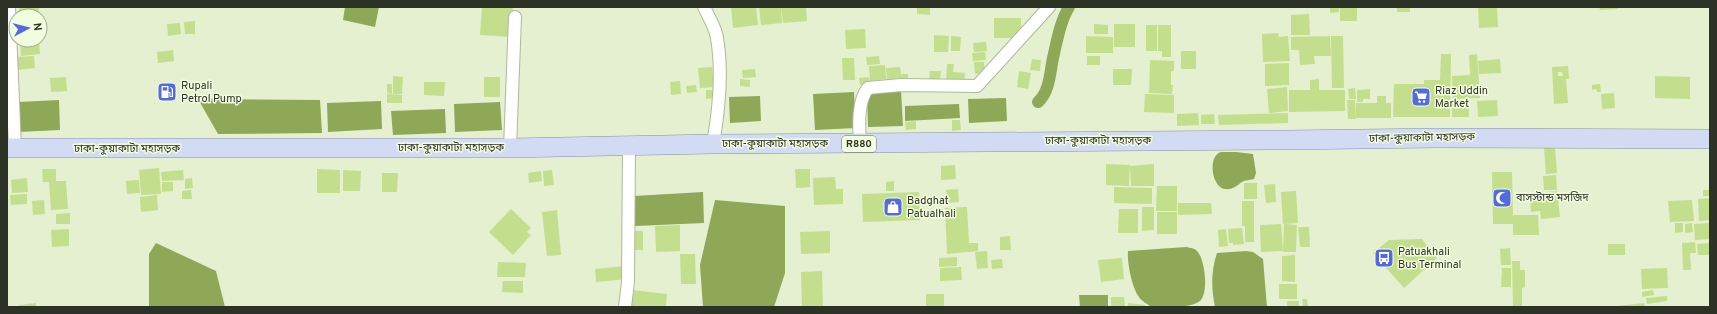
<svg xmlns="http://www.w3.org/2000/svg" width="1717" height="314" viewBox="0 0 1717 314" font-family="Overpass,'Noto Sans Bengali',sans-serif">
  <rect width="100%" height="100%" fill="#e4f0d0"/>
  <!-- water -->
  <g fill="#8ea857">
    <path d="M 345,7 L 379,7 L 375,27 L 343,20 Z"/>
    <path d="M 901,90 L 903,126 L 868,127 L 867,92 Z"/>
    <path d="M 854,92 L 856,128 L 815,130 L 813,94 Z"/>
    <path d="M 760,96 L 761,121 L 730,123 L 729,97 Z"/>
    <path d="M 1006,98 L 1007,121 L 969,123 L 968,99 Z"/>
    <path d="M 198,99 L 320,100 L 322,133 L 218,134 Z"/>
    <path d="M 59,100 L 60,130 L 19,132 L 18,102 Z"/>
    <path d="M 381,101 L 382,129 L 328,132 L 327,103 Z"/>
    <path d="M 500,102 L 502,130 L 455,132 L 454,104 Z"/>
    <path d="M 959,104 L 960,118 L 905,121 L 905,106 Z"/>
    <path d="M 445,109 L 446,133 L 393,135 L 391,111 Z"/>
    <path d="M 1221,152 L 1236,152 L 1253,154 L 1256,173 L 1254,179 C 1251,180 1245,180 1242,182 C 1236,186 1233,190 1225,189 C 1212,188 1207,156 1221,152 Z"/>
    <path d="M 703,192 L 704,223 L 635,226 L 634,196 Z"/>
    <path d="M 715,200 L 785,206 L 785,273 L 774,307 L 703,307 L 700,265 Z"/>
    <path d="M 156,243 L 216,271 L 225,307 L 149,307 L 149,254 Z"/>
    <path d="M 1186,247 C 1190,248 1195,248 1197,251 C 1205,259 1209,293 1200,301 C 1190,309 1163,307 1151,307 C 1147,303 1142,302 1139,297 C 1132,288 1127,263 1128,251 Z"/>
    <path d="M 1246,251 L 1253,252 L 1263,259 L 1267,307 L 1215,307 C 1211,288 1211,271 1217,253 Z"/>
    <path d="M 1079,295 L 1108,295 L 1108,307 L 1080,307 Z"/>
  </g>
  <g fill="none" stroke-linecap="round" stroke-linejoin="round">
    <!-- canal -->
    <path stroke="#8ea857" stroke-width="12" d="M 1038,102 C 1050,91 1050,72 1053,58 C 1057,41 1060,22 1069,7"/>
  </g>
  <!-- building -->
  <g fill="#c3df8d" fill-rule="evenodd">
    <path d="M 19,7 L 39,7 L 39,11 L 19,13 Z"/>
    <path d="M 482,7 L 513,7 L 511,37 L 480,35 Z"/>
    <path d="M 731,7 L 756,7 L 758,25 L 733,28 Z"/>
    <path d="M 759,7 L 781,7 L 782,23 L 761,25 Z"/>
    <path d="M 781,7 L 806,7 L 807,21 L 783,23 Z"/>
    <path d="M 917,7 L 930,8 L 930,15 L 917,14 Z"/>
    <path d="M 1330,7 L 1339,7 L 1339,12 L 1330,13 Z"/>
    <rect x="1340" y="7" width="17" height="14"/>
    <rect x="1397" y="7" width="13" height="5"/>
    <path d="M 1478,7 L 1497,7 L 1498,27 L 1479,28 Z"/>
    <path d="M 1599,7 L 1618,7 L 1618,9 L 1600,10 Z"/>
    <path d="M 1309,14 L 1310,35 L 1291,35 L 1291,15 Z"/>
    <rect x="994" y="18" width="27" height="20"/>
    <path d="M 195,21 L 195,34 L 185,34 L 184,22 Z"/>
    <path d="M 180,23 L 181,34 L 168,36 L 167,24 Z"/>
    <path d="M 1094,24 L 1108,25 L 1108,34 L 1094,34 Z"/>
    <rect x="1114" y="24" width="21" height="23"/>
    <rect x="1146" y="25" width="11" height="26"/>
    <path d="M 1158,25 L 1171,25 L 1171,57 L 1162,57 L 1162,51 L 1158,51 Z"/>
    <path d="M 865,29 L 866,48 L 846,49 L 845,30 Z"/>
    <path d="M 1278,33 L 1279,37 L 1288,36 L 1290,61 L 1263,62 L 1262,34 Z"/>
    <path d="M 934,35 L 949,36 L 948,52 L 934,52 Z"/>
    <path d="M 951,36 L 961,37 L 960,51 L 951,51 Z"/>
    <path d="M 1086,36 L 1113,37 L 1113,53 L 1086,53 Z"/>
    <path d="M 1330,36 L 1331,56 L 1314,56 L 1315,64 L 1300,65 L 1299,50 L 1291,50 L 1291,37 Z"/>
    <path d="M 1331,36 L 1343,36 L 1344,88 L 1332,88 Z"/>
    <path d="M 20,40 L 39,40 L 40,54 L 21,56 Z"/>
    <path d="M 986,42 L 987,51 L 974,52 L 973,43 Z"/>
    <path d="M 173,50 L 174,61 L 158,63 L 157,52 Z"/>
    <rect x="1181" y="51" width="15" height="18"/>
    <path d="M 985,52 L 986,60 L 973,61 L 972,53 Z"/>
    <path d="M 1441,54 L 1451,54 L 1450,117 L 1393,117 L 1394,84 L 1424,84 L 1424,80 L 1440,80 Z"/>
    <path d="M 1477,54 L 1480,98 L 1453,99 L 1452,76 L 1470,75 L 1469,55 Z"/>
    <path d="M 34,56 L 35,68 L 18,70 L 17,57 Z"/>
    <path d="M 879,56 L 880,64 L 867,65 L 866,57 Z"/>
    <rect x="1087" y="56" width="13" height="9"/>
    <path d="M 842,58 L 854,58 L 855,80 L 843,80 Z"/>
    <path d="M 1032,59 L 1041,60 L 1040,71 L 1030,70 Z"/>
    <path d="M 1500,59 L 1501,73 L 1479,74 L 1478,61 Z"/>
    <path d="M 1150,60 L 1174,61 L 1174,71 L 1171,71 L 1171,85 L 1173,85 L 1172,94 L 1149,93 Z"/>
    <path d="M 974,62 L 984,62 L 985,73 L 975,74 Z"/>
    <path d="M 1289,63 L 1289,85 L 1265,86 L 1265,64 Z"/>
    <path d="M 947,64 L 954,64 L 953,72 L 965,73 L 964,84 L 946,83 Z"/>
    <path d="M 885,65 L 886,79 L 870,81 L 869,66 Z"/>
    <path d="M 1568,66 L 1569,79 L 1566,79 L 1568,103 L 1554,104 L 1552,67 ZM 1558,72 L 1562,72 L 1563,76 L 1558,76 Z"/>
    <path d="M 712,67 L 714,87 L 700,88 L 698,68 Z"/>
    <path d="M 900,67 L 901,74 L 908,74 L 908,81 L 902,82 L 901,78 L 887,80 L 886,68 Z"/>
    <path d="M 755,69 L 756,77 L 743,78 L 742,70 Z"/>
    <path d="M 1113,69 L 1132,69 L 1131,85 L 1113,85 Z"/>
    <path d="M 930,71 L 941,71 L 940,81 L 929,81 Z"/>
    <path d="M 1019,71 L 1031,73 L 1028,89 L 1017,87 Z"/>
    <path d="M 393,76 L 403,77 L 402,94 L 393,94 Z"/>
    <path d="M 1655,76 L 1690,77 L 1690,99 L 1655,98 Z"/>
    <path d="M 66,77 L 67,91 L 51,92 L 50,78 Z"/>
    <rect x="484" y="77" width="16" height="20"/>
    <path d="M 869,77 L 870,84 L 860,85 L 859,78 Z"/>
    <path d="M 740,79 L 750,80 L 750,87 L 740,86 Z"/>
    <path d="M 1319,79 L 1319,90 L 1345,90 L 1345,111 L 1289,112 L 1289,90 L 1310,90 L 1310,80 Z"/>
    <path d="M 680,81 L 681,94 L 671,95 L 670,82 Z"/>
    <path d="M 424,82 L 445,82 L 444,96 L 424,95 Z"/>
    <path d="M 387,84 L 392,84 L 392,94 L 387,93 Z"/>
    <path d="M 1600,84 L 1601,92 L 1597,92 L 1596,89 L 1592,90 L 1592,85 Z"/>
    <path d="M 696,85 L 697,92 L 687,93 L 686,86 Z"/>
    <path d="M 174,86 L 175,94 L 162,95 L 161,88 Z"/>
    <path d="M 1287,87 L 1288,111 L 1269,113 L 1267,89 Z"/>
    <path d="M 1355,88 L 1356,99 L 1349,99 L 1348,89 Z"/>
    <path d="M 1370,89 L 1370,99 L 1363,99 L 1363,102 L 1357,102 L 1357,90 Z"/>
    <path d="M 706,90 L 714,90 L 715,98 L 706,99 Z"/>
    <path d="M 1614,93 L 1615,108 L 1602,109 L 1601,94 Z"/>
    <path d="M 387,94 L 402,95 L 402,103 L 387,103 Z"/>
    <path d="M 1145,94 L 1174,95 L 1174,113 L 1144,112 Z"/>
    <path d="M 1377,96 L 1386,96 L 1386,103 L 1391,103 L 1391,118 L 1356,118 L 1356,103 L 1377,103 Z"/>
    <path d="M 1347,100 L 1355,100 L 1356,119 L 1348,119 Z"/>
    <path d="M 1452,100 L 1461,100 L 1461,104 L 1469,104 L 1469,117 L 1452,117 Z"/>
    <path d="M 1497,100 L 1498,116 L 1478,117 L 1477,101 Z"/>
    <path d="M 1198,113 L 1199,125 L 1177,126 L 1177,114 Z"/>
    <path d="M 1288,113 L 1288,123 L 1219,125 L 1218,115 Z"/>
    <path d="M 1214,114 L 1215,124 L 1201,124 L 1201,115 Z"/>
    <path d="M 952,120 L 960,120 L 961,130 L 952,131 Z"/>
    <path d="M 916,121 L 916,129 L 906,130 L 905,122 Z"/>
    <path d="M 1555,147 L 1557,173 L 1546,174 L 1544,148 Z"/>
    <path d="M 1106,164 L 1130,165 L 1129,186 L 1106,185 Z"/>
    <path d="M 1154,164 L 1154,186 L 1131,186 L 1130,166 Z"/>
    <path d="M 955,165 L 956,179 L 941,180 L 941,166 Z"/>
    <path d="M 159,168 L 161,194 L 141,195 L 139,170 Z"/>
    <path d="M 42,169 L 56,169 L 56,181 L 66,181 L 68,209 L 51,210 L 49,182 L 43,182 Z"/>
    <path d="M 317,169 L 340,170 L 340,193 L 317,193 Z"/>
    <path d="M 795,169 L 810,169 L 810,187 L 796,188 Z"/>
    <path d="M 183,170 L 184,180 L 162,181 L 161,172 Z"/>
    <path d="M 343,170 L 361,171 L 360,191 L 343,191 Z"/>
    <path d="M 552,170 L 554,185 L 544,186 L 543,171 Z"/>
    <path d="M 541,171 L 542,181 L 529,183 L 528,173 Z"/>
    <path d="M 1492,172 L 1512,172 L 1513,215 L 1538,215 L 1539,235 L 1513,235 L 1513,224 L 1493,224 Z"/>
    <path d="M 382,173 L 398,173 L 397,192 L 382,192 Z"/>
    <path d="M 1556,175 L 1557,190 L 1544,190 L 1543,176 Z"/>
    <path d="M 835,177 L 836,189 L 843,189 L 843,204 L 814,205 L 813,178 Z"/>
    <path d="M 27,178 L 28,192 L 12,193 L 11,180 Z"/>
    <path d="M 192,178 L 193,188 L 185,189 L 185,179 Z"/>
    <path d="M 139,180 L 140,193 L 127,194 L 126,181 Z"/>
    <path d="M 894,181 L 894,191 L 886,191 L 886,182 Z"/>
    <path d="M 162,182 L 173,182 L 173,191 L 162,192 Z"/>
    <rect x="1244" y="183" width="13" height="16"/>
    <path d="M 1275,184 L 1276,202 L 1266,203 L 1264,185 Z"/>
    <path d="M 1157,186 L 1177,186 L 1177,211 L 1156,211 Z"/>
    <path d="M 1114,187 L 1152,188 L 1152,204 L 1114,203 Z"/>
    <path d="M 958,189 L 959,202 L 947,203 L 946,190 Z"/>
    <path d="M 191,190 L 192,199 L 182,199 L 182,191 Z"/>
    <rect x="1703" y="190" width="7" height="6"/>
    <path d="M 1296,191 L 1298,223 L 1283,224 L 1281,192 Z"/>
    <path d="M 1557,191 L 1560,217 L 1541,219 L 1540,211 L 1531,212 L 1530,200 L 1539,199 L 1538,193 Z"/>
    <path d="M 919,192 L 920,220 L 863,222 L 862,194 Z"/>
    <path d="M 27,194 L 27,204 L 11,205 L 10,195 Z"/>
    <path d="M 157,195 L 158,210 L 141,212 L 140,197 Z"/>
    <path d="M 1710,198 L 1710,220 L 1699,221 L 1698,199 Z"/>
    <path d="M 44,200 L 45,214 L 33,215 L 32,201 Z"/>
    <path d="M 1692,200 L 1694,221 L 1670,222 L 1668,201 Z"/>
    <path d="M 1242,201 L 1254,201 L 1254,242 L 1245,242 L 1245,226 L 1242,226 Z"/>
    <path d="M 1178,203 L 1211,203 L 1212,214 L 1178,215 Z"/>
    <path d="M 967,207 L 969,243 L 978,243 L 978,251 L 947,254 L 945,208 Z"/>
    <path d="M 1142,207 L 1154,207 L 1154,230 L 1142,231 Z"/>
    <path d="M 511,209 L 531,228 L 527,232 L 531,235 L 513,255 L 489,232 Z"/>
    <path d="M 1119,209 L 1138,209 L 1138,233 L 1118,233 Z"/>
    <path d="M 557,210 L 561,255 L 547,256 L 542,212 Z"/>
    <rect x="1157" y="212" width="20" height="22"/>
    <path d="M 70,213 L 70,224 L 56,224 L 56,214 Z"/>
    <path d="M 1675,223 L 1683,223 L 1683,232 L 1675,233 Z"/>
    <path d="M 1692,223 L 1693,232 L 1685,233 L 1685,224 Z"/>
    <path d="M 1709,223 L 1710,239 L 1695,240 L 1694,224 Z"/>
    <path d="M 1281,224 L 1283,251 L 1261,252 L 1260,225 Z"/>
    <path d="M 1284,224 L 1297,225 L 1296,252 L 1283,252 Z"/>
    <path d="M 680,225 L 680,251 L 656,252 L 655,226 Z"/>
    <path d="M 1298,227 L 1309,227 L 1310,247 L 1300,247 Z"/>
    <path d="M 1242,228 L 1244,244 L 1233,245 L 1233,243 L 1229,243 L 1228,229 Z"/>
    <path d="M 69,229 L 69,246 L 52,247 L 51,230 Z"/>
    <path d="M 1226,229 L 1228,246 L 1219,247 L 1218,230 Z"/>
    <path d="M 633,231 L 643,231 L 643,250 L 634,250 Z"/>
    <path d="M 830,231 L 830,253 L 801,254 L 800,232 Z"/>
    <path d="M 1010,236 L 1011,250 L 1000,250 L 1000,237 Z"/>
    <path d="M 1422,239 L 1437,258 L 1404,288 L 1373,253 L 1389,240 Z"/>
    <path d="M 1695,242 L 1696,253 L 1690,253 L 1691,270 L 1683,270 L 1682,243 Z"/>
    <path d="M 1710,243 L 1710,255 L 1698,255 L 1697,244 Z"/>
    <rect x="1608" y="244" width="17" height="11"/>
    <path d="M 1510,248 L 1511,265 L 1501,265 L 1500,249 Z"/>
    <path d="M 987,251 L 988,268 L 977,269 L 975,252 Z"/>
    <path d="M 680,254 L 695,254 L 696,284 L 681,284 Z"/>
    <path d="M 1295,255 L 1295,282 L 1282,281 L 1282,256 Z"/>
    <path d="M 957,257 L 957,266 L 939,267 L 939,258 Z"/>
    <path d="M 1122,258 L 1124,279 L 1101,282 L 1098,260 Z"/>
    <path d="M 1002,259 L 1003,268 L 992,269 L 991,260 Z"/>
    <path d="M 1512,261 L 1520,261 L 1520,270 L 1525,270 L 1525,287 L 1522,288 L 1522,307 L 1513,307 Z"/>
    <path d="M 498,262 L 526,263 L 525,277 L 497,277 Z"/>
    <path d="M 625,266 L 627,279 L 596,282 L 595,269 Z"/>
    <path d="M 961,267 L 962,280 L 940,281 L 940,268 Z"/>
    <path d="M 1502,268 L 1511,268 L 1511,287 L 1501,287 Z"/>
    <path d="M 1667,268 L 1668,288 L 1642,289 L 1641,269 Z"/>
    <path d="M 822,271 L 823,307 L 802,307 L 801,272 Z"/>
    <path d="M 503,281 L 523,281 L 523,293 L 502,292 Z"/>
    <rect x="1279" y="284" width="18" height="15"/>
    <path d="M 632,290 L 667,294 L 666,307 L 630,307 Z"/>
    <path d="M 1653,290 L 1654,295 L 1642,297 L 1642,292 Z"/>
    <rect x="926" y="294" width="18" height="12"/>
    <path d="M 1667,296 L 1667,301 L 1647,304 L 1646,298 Z"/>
    <path d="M 1111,297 L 1124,297 L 1125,307 L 1111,307 Z"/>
    <path d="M 1302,299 L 1307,299 L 1308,306 L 1303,306 Z"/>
    <rect x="1287" y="301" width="12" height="6"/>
    <path d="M 36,303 L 36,307 L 19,307 L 19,305 Z"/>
    <path d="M 1128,303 L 1145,305 L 1145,307 L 1128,307 Z"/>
    <path d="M 1644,303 L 1645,307 L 1617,307 L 1617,306 Z"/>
  </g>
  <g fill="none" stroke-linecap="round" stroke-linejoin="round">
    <!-- minor casing -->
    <g stroke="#aeb99b" stroke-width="14">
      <g id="minor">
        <path d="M 9,7 L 15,148"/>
        <path d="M 704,7 C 708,16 716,28 717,38 C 723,73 719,110 713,144"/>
        <path d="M 860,144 C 859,127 857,102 868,88 L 901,85 L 977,86 L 1049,7"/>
        <path d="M 510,148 L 515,17"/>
        <path d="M 625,307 L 628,282 L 629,146"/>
      </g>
    </g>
    <!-- primary casing -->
    <g stroke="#8690a7" stroke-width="20">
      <path id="primary" d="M 7,148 L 510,148 L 713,144 L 1286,140 L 1436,138 L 1710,139"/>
    </g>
    <!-- minor -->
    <use href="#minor" stroke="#fff" stroke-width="12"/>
    <!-- primary -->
    <use href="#primary" stroke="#d3dbf4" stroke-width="19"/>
  </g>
  <!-- icons -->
  <defs>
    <g id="fuel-square" transform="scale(1)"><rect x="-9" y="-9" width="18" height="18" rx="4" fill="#546ae0" stroke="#f1fdde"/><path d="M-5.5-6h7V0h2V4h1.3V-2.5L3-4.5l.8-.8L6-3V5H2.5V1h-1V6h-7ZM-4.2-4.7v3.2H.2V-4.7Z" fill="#fff"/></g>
    <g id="supermarket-square" transform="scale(1)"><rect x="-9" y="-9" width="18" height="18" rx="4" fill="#546ae0" stroke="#f1fdde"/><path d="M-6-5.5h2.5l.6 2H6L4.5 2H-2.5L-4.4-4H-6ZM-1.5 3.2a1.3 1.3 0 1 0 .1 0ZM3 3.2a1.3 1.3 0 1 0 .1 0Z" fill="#fff"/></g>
    <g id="mosque-square" transform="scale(1)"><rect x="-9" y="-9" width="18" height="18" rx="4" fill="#546ae0" stroke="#f1fdde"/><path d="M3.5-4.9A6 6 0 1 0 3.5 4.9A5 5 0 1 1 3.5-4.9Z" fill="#fff"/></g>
    <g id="shop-square" transform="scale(1)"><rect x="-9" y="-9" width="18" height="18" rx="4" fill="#546ae0" stroke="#f1fdde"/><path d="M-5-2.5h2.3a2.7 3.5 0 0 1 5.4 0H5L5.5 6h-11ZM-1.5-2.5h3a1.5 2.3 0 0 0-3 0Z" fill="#fff"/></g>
    <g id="bus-square" transform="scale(1)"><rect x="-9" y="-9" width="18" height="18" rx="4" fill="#546ae0" stroke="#f1fdde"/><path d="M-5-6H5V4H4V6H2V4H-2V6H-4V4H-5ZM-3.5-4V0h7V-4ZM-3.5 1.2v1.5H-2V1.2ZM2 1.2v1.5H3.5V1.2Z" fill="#fff"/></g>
  </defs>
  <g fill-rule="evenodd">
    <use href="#fuel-square" x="167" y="92"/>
    <use href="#supermarket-square" x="1421" y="97"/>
    <use href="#mosque-square" x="1502" y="198"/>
    <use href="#shop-square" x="893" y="207"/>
    <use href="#bus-square" x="1384" y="258"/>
  </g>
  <g text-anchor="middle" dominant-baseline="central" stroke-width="3" stroke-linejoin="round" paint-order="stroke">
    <!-- shield labels -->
    <rect fill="#f1fdde" stroke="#686f5d" stroke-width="1" x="842" y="136" width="34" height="16" rx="3"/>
    <g font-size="10" font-weight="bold" fill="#2d3226">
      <text x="859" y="144">R880</text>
    </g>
    <!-- poi labels -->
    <g font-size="11" fill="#2d3226" stroke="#f1fdde" text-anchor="start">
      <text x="181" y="86">Rupali<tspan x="181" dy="13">Petrol Pump</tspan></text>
      <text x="1435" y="91">Riaz Uddin<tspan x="1435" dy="13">Market</tspan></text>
      <text x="1516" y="198">বাসস্টান্ড মসজিদ</text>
      <text x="907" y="201">Badghat<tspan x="907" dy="13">Patualhali</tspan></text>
      <text x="1398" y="252">Patuakhali<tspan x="1398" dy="13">Bus Terminal</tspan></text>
    </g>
    <!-- street labels -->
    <g font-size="11" fill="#2d3226" stroke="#f1fdde">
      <text transform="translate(1422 138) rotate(-1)">ঢাকা-কুয়াকাটা মহাসড়ক</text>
      <text x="1098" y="141">ঢাকা-কুয়াকাটা মহাসড়ক</text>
      <text x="775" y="144">ঢাকা-কুয়াকাটা মহাসড়ক</text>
      <text x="451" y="148">ঢাকা-কুয়াকাটা মহাসড়ক</text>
      <text x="127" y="149">ঢাকা-কুয়াকাটা মহাসড়ক</text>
    </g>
  </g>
  <!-- border -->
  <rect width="1717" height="314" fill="none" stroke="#2d3226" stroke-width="16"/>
  <!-- north arrow -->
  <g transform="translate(28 28) rotate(83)"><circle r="19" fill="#f1fdde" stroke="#a3ac94"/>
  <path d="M0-3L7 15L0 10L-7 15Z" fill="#546ae0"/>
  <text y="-6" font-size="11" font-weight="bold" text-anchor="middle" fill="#2d3226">N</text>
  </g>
</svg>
